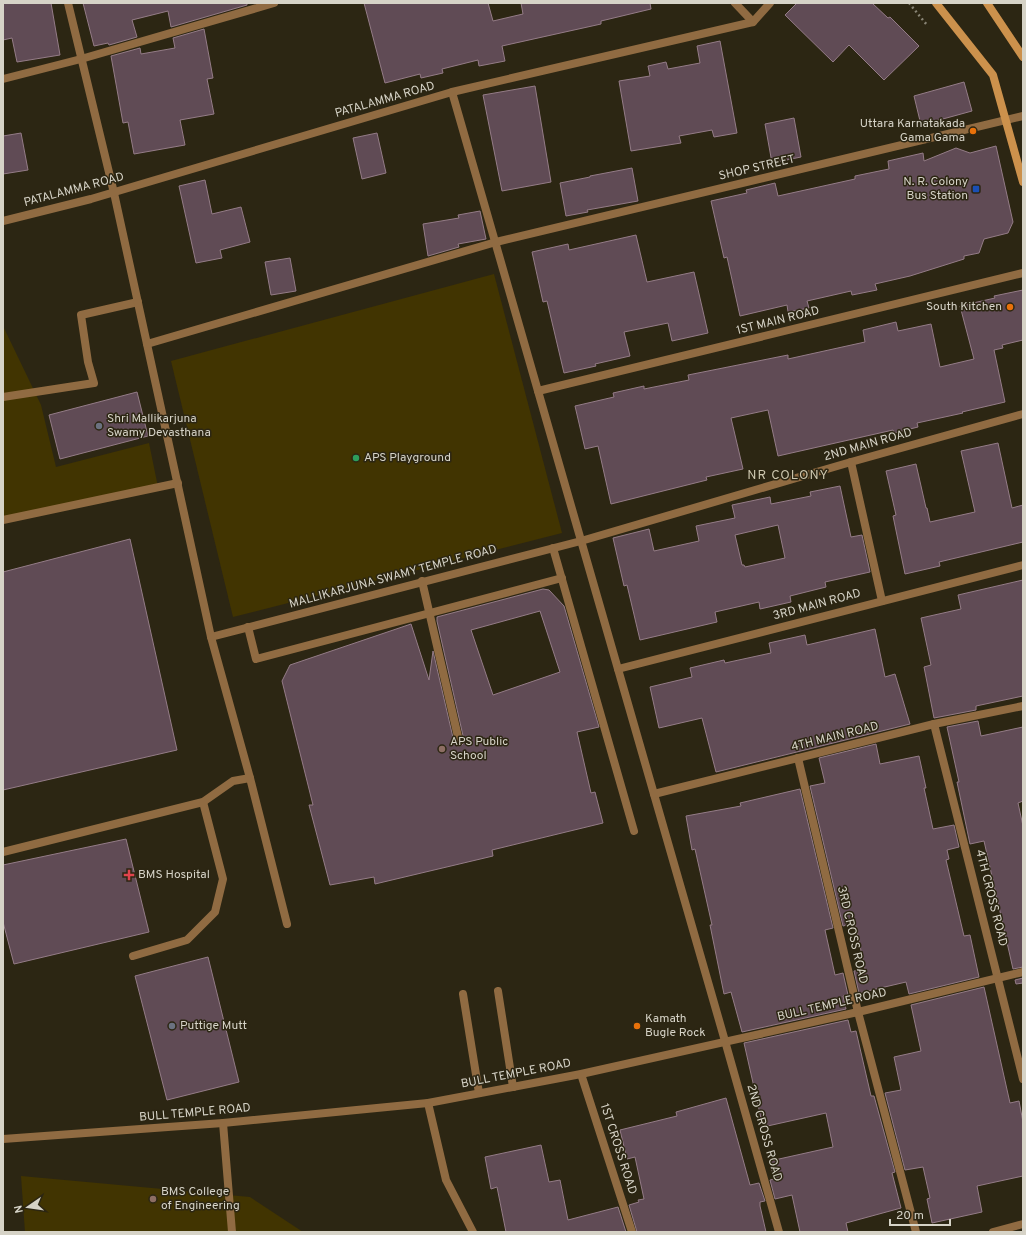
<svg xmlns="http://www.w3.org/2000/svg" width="1026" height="1235" viewBox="0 0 1026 1235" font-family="Overpass,sans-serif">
  <rect width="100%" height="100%" fill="#2c2613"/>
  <!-- green -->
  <g fill="#413401">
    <path d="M 494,274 L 562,533 L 233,617 L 171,361 Z"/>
    <path d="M 3,326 L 41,405 L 56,467 L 149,443 L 158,487 L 3,522 Z"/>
    <path d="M 21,1176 L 250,1197 L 303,1232 L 25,1232 Z"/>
  </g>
  <!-- building -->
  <g fill="#604b55" stroke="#947c87" fill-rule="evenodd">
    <path d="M 3,3 L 51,3 L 60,55 L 17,62 L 12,38 L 3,40 Z"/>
    <path d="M 83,3 L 247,3 L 247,5 L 171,27 L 168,11 L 132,20 L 137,37 L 109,45 L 108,43 L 94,46 Z"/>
    <path d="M 364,3 L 488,3 L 493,21 L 523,14 L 521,3 L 650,3 L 651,9 L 601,21 L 601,24 L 502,46 L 505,61 L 479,66 L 478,60 L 442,69 L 443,73 L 421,78 L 420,74 L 385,83 Z"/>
    <path d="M 797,3 L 872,3 L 888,18 L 890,17 L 919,46 L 884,80 L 849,45 L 833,62 L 785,15 Z"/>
    <path d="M 204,29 L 213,78 L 207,79 L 214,114 L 180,120 L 185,145 L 134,154 L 128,122 L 123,123 L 111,56 L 140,48 L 141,54 L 175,48 L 173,38 Z"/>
    <path d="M 720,41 L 737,133 L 714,137 L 712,130 L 679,136 L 681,143 L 631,151 L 619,81 L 650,76 L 648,66 L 666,62 L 668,69 L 700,63 L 697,46 Z"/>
    <path d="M 964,82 L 972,111 L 921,125 L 914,96 Z"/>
    <path d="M 535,86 L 551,182 L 502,191 L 483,95 Z"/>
    <path d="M 794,118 L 801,157 L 772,163 L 765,124 Z"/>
    <path d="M 21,133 L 28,170 L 3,174 L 3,136 Z"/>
    <path d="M 377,133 L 386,173 L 362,179 L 353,138 Z"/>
    <path d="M 996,146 L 1013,222 L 1008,233 L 984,239 L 979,253 L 964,256 L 964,259 L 910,276 L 875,284 L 877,290 L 852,295 L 851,291 L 807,301 L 809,308 L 788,312 L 787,305 L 740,316 L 727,257 L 724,258 L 711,201 L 747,193 L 746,190 L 775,183 L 778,196 L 855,179 L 855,176 L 889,169 L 888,161 L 923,153 L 924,161 L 956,148 L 970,153 Z"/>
    <path d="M 632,168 L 638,201 L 587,210 L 588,212 L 566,216 L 560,183 L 590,177 L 590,176 Z"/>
    <path d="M 205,180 L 212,214 L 241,207 L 250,242 L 220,250 L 222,258 L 196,263 L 179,186 Z"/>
    <path d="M 480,211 L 486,239 L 458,244 L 459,247 L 428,256 L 423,224 L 459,218 L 458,215 Z"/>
    <path d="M 636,235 L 647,282 L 694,272 L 708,333 L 672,341 L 668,323 L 624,332 L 630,356 L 595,364 L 596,366 L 564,373 L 547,301 L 543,302 L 532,252 L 568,244 L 569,250 Z"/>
    <path d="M 290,258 L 296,291 L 271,295 L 265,262 Z"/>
    <path d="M 1023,290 L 1023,340 L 1002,345 L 1003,348 L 994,350 L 1005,402 L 962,412 L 963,413 L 917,423 L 918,427 L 894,433 L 893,430 L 778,456 L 768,410 L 731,418 L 743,469 L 706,477 L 707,480 L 611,504 L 598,446 L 585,449 L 575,406 L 614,397 L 613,393 L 644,386 L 644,389 L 689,380 L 688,375 L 788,355 L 788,359 L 865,342 L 863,330 L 896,322 L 898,331 L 931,324 L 940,367 L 974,359 L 960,306 L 995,298 L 994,296 Z"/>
    <path d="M 137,392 L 148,436 L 60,459 L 49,415 Z"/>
    <path d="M 998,443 L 1012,508 L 1023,505 L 1023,542 L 939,562 L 940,566 L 905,574 L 893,516 L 896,515 L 886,471 L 916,464 L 926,508 L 927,508 L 930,522 L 975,512 L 961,451 Z"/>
    <path d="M 840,486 L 851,537 L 862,535 L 870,572 L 825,582 L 826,587 L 790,596 L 791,602 L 760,609 L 759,602 L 715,612 L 717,622 L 640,640 L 627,585 L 624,586 L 613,538 L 649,529 L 654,551 L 699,541 L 696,526 L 735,518 L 732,505 L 770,497 L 771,504 L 811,496 L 810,492 ZM 778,525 L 785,558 L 745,567 L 744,565 L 742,565 L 735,535 Z"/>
    <path d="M 130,539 L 177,750 L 3,790 L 3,572 Z"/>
    <path d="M 1023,580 L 1023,696 L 976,706 L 976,710 L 934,718 L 924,667 L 931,665 L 921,618 L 961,609 L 958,595 Z"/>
    <path d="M 543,589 L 549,590 L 564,606 L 599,727 L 577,732 L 591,793 L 595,792 L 603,823 L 492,850 L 493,856 L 375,884 L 374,877 L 330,885 L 309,805 L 313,805 L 282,681 L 290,665 L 411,624 L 429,680 L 433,651 L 454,742 L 457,746 L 461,746 L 464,743 L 464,740 L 437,621 L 437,617 ZM 540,611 L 560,672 L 493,695 L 471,630 Z"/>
    <path d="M 875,629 L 885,677 L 895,674 L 910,724 L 716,772 L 702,718 L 659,728 L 650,687 L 692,677 L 690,668 L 724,660 L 725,663 L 771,653 L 769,643 L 805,635 L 807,645 Z"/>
    <path d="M 978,721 L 981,736 L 1023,727 L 1023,801 L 1018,803 L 1023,826 L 1023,967 L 1013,969 L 984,841 L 970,844 L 957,782 L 959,782 L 947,727 Z"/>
    <path d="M 876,744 L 880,764 L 919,756 L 926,788 L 924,788 L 933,829 L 954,825 L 959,847 L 947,850 L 949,859 L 946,860 L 964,936 L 970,935 L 979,977 L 909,994 L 906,982 L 859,993 L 854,971 L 865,969 L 855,923 L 843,926 L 810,786 L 825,783 L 819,758 Z"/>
    <path d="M 800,789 L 833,928 L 825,930 L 835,975 L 843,973 L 848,995 L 843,996 L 846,1009 L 742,1032 L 731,992 L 724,994 L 710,925 L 712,925 L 695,849 L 692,850 L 686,816 L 741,806 L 740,803 Z"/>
    <path d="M 126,839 L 149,932 L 14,964 L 3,922 L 3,865 Z"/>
    <path d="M 208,957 L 239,1082 L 167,1100 L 135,976 Z"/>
    <path d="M 1023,978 L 1023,983 L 1016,984 L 1015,980 Z"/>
    <path d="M 984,987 L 1010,1103 L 1019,1101 L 1023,1122 L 1023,1176 L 977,1186 L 982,1212 L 932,1223 L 927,1199 L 930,1198 L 923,1167 L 905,1170 L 885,1093 L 901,1090 L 894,1057 L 921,1051 L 911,1005 Z"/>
    <path d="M 848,1020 L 851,1032 L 856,1031 L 871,1096 L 874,1096 L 895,1172 L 892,1173 L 901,1208 L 846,1223 L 848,1232 L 800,1232 L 792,1195 L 775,1199 L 770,1180 L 774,1179 L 770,1161 L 833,1147 L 826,1113 L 763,1127 L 744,1043 Z"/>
    <path d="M 726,1098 L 750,1185 L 759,1183 L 765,1201 L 760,1202 L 760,1206 L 766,1232 L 637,1232 L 629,1205 L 639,1202 L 638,1200 L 644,1199 L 635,1157 L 627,1159 L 620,1130 L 677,1116 L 676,1112 Z"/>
    <path d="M 541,1145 L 549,1182 L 560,1180 L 568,1220 L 618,1207 L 626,1232 L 506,1232 L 497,1187 L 491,1189 L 485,1157 Z"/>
  </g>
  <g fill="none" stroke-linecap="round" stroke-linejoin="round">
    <!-- path -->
    <path stroke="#888475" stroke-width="2.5" stroke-dasharray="2 3" stroke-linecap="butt" d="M 909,3 L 927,25"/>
    <!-- service -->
    <g stroke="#906b42" stroke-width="8">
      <path d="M 3,397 L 94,383 L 88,362 L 81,315 L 138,302"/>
      <path d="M 3,520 L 178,483"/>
      <path d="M 553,548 L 634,831"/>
      <path d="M 422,581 L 459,741"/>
      <path d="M 248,627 L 256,659 L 562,578"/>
      <path d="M 3,852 L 203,802 L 233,781 L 250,778"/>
      <path d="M 133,956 L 187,940 L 215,912 L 223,879 L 203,802"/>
      <path d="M 498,991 L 513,1087"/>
      <path d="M 463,994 L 479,1093"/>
      <path d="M 223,1123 L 232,1232"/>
    </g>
    <!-- minor -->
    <g stroke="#906b42" stroke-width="8">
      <path d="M 68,3 L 114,193 L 211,637 L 250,778 L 287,924"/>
      <path d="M 735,3 L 753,22"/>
      <path d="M 3,79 L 81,59 L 274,3"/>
      <path d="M 452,92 L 725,1041"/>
      <path d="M 3,221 L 91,199 L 452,92 L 753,22 L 770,3"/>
      <path d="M 147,344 L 496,242 L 1023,116"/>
      <path d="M 538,391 L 1023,273"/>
      <path d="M 851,462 L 882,601"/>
      <path d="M 211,637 L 581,541 L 851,462 L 1023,414"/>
      <path d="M 618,669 L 1023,565"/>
      <path d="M 934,724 L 1023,1079"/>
      <path d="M 798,758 L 858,1012 L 916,1232"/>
      <path d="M 654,794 L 934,724 L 1023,706"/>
      <path d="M 581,1074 L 632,1232"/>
      <path d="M 428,1103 L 446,1180 L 473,1232"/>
      <path d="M 993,1232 L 1023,1224"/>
    </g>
    <!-- tertiary -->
    <g stroke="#906b42" stroke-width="8">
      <path d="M 725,1041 L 779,1232"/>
      <path d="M 3,1139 L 223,1123 L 428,1103 L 581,1074 L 858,1012 L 1023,972"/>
    </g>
    <!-- secondary -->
    <g stroke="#cc914c" stroke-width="8">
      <path d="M 936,3 L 993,75 L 1023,182"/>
      <path d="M 987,3 L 1023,57"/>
    </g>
  </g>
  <!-- markers -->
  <g fill="#e8710a" stroke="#2c2613" stroke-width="1.5">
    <circle cx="973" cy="131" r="4"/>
    <circle cx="1010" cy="307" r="4"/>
    <circle cx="637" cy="1026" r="4"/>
  </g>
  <rect fill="#1a4fb4" stroke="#2c2613" stroke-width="1.5" x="972" y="185" width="8" height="8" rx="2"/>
  <g fill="#6b7280" stroke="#2c2613" stroke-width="1.5">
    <circle cx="99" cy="426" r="4"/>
    <circle cx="172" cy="1026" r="4"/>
  </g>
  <circle fill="#2e9e5b" stroke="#2c2613" stroke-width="1.5" cx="356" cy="458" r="4"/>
  <g fill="#8d6e63" stroke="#2c2613" stroke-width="1.5">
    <circle cx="442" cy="749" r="4"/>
    <circle cx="153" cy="1199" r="4"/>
  </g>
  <path fill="#e0444e" stroke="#2c2613" stroke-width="1.5" d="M127 869h4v4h4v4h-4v4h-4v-4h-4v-4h4z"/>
  <g text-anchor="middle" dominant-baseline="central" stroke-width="3" stroke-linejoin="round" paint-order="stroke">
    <!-- street labels -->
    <g font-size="12" fill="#d6d3c7" stroke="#2c2613">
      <text transform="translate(385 100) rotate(-16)">PATALAMMA ROAD</text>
      <text transform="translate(757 168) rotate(-13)">SHOP STREET</text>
      <text transform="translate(74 190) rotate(-15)">PATALAMMA ROAD</text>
      <text transform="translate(778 321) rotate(-14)">1ST MAIN ROAD</text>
      <text transform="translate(868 445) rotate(-16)">2ND MAIN ROAD</text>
      <text transform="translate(393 577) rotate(-15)">MALLIKARJUNA SWAMY TEMPLE ROAD</text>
      <text transform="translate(817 605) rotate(-15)">3RD MAIN ROAD</text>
      <text transform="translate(835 737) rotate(-14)">4TH MAIN ROAD</text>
      <text transform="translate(991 898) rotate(76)">4TH CROSS ROAD</text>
      <text transform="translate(852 935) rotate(77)">3RD CROSS ROAD</text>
      <text transform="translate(832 1005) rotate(-13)">BULL TEMPLE ROAD</text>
      <text transform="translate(516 1074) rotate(-11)">BULL TEMPLE ROAD</text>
      <text transform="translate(195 1113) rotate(-5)">BULL TEMPLE ROAD</text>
      <text transform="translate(764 1133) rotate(74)">2ND CROSS ROAD</text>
      <text transform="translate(618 1149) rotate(72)">1ST CROSS ROAD</text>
    </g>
    <!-- poi labels -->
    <g font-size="12" fill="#d6d3c7" stroke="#2c2613" text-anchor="start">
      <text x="965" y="124" text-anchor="end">Uttara Karnatakada<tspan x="965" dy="14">Gama Gama</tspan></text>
      <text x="968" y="182" text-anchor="end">N. R. Colony<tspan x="968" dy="14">Bus Station</tspan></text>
      <text x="1002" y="307" text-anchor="end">South Kitchen</text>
      <text x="107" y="419">Shri Mallikarjuna<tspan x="107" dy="14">Swamy Devasthana</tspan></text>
      <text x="364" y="458">APS Playground</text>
      <text x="450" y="742">APS Public<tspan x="450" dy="14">School</tspan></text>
      <text x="138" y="875">BMS Hospital</text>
      <text x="645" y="1019">Kamath<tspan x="645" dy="14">Bugle Rock</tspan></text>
      <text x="180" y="1026">Puttige Mutt</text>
      <text x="161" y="1192">BMS College<tspan x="161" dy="14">of Engineering</tspan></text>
    </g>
    <!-- neighbourhood labels -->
    <g font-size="13" letter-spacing="1" fill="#cdc7af" stroke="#2c2613">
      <text x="788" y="476">NR COLONY</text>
    </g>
  </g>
  <!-- border -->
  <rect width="1026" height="1235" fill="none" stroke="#d6d3c7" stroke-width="8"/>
  <!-- north arrow -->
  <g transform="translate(28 1207) rotate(257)" stroke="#2c2613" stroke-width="3" paint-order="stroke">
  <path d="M0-3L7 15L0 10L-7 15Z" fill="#d6d3c7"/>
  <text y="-6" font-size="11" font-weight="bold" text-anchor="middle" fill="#d6d3c7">N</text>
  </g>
  <!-- scale -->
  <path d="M890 1219v6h60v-6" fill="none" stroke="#d6d3c7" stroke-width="2"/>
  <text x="896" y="1219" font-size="12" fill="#d6d3c7" stroke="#2c2613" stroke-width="3" paint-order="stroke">20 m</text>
</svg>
